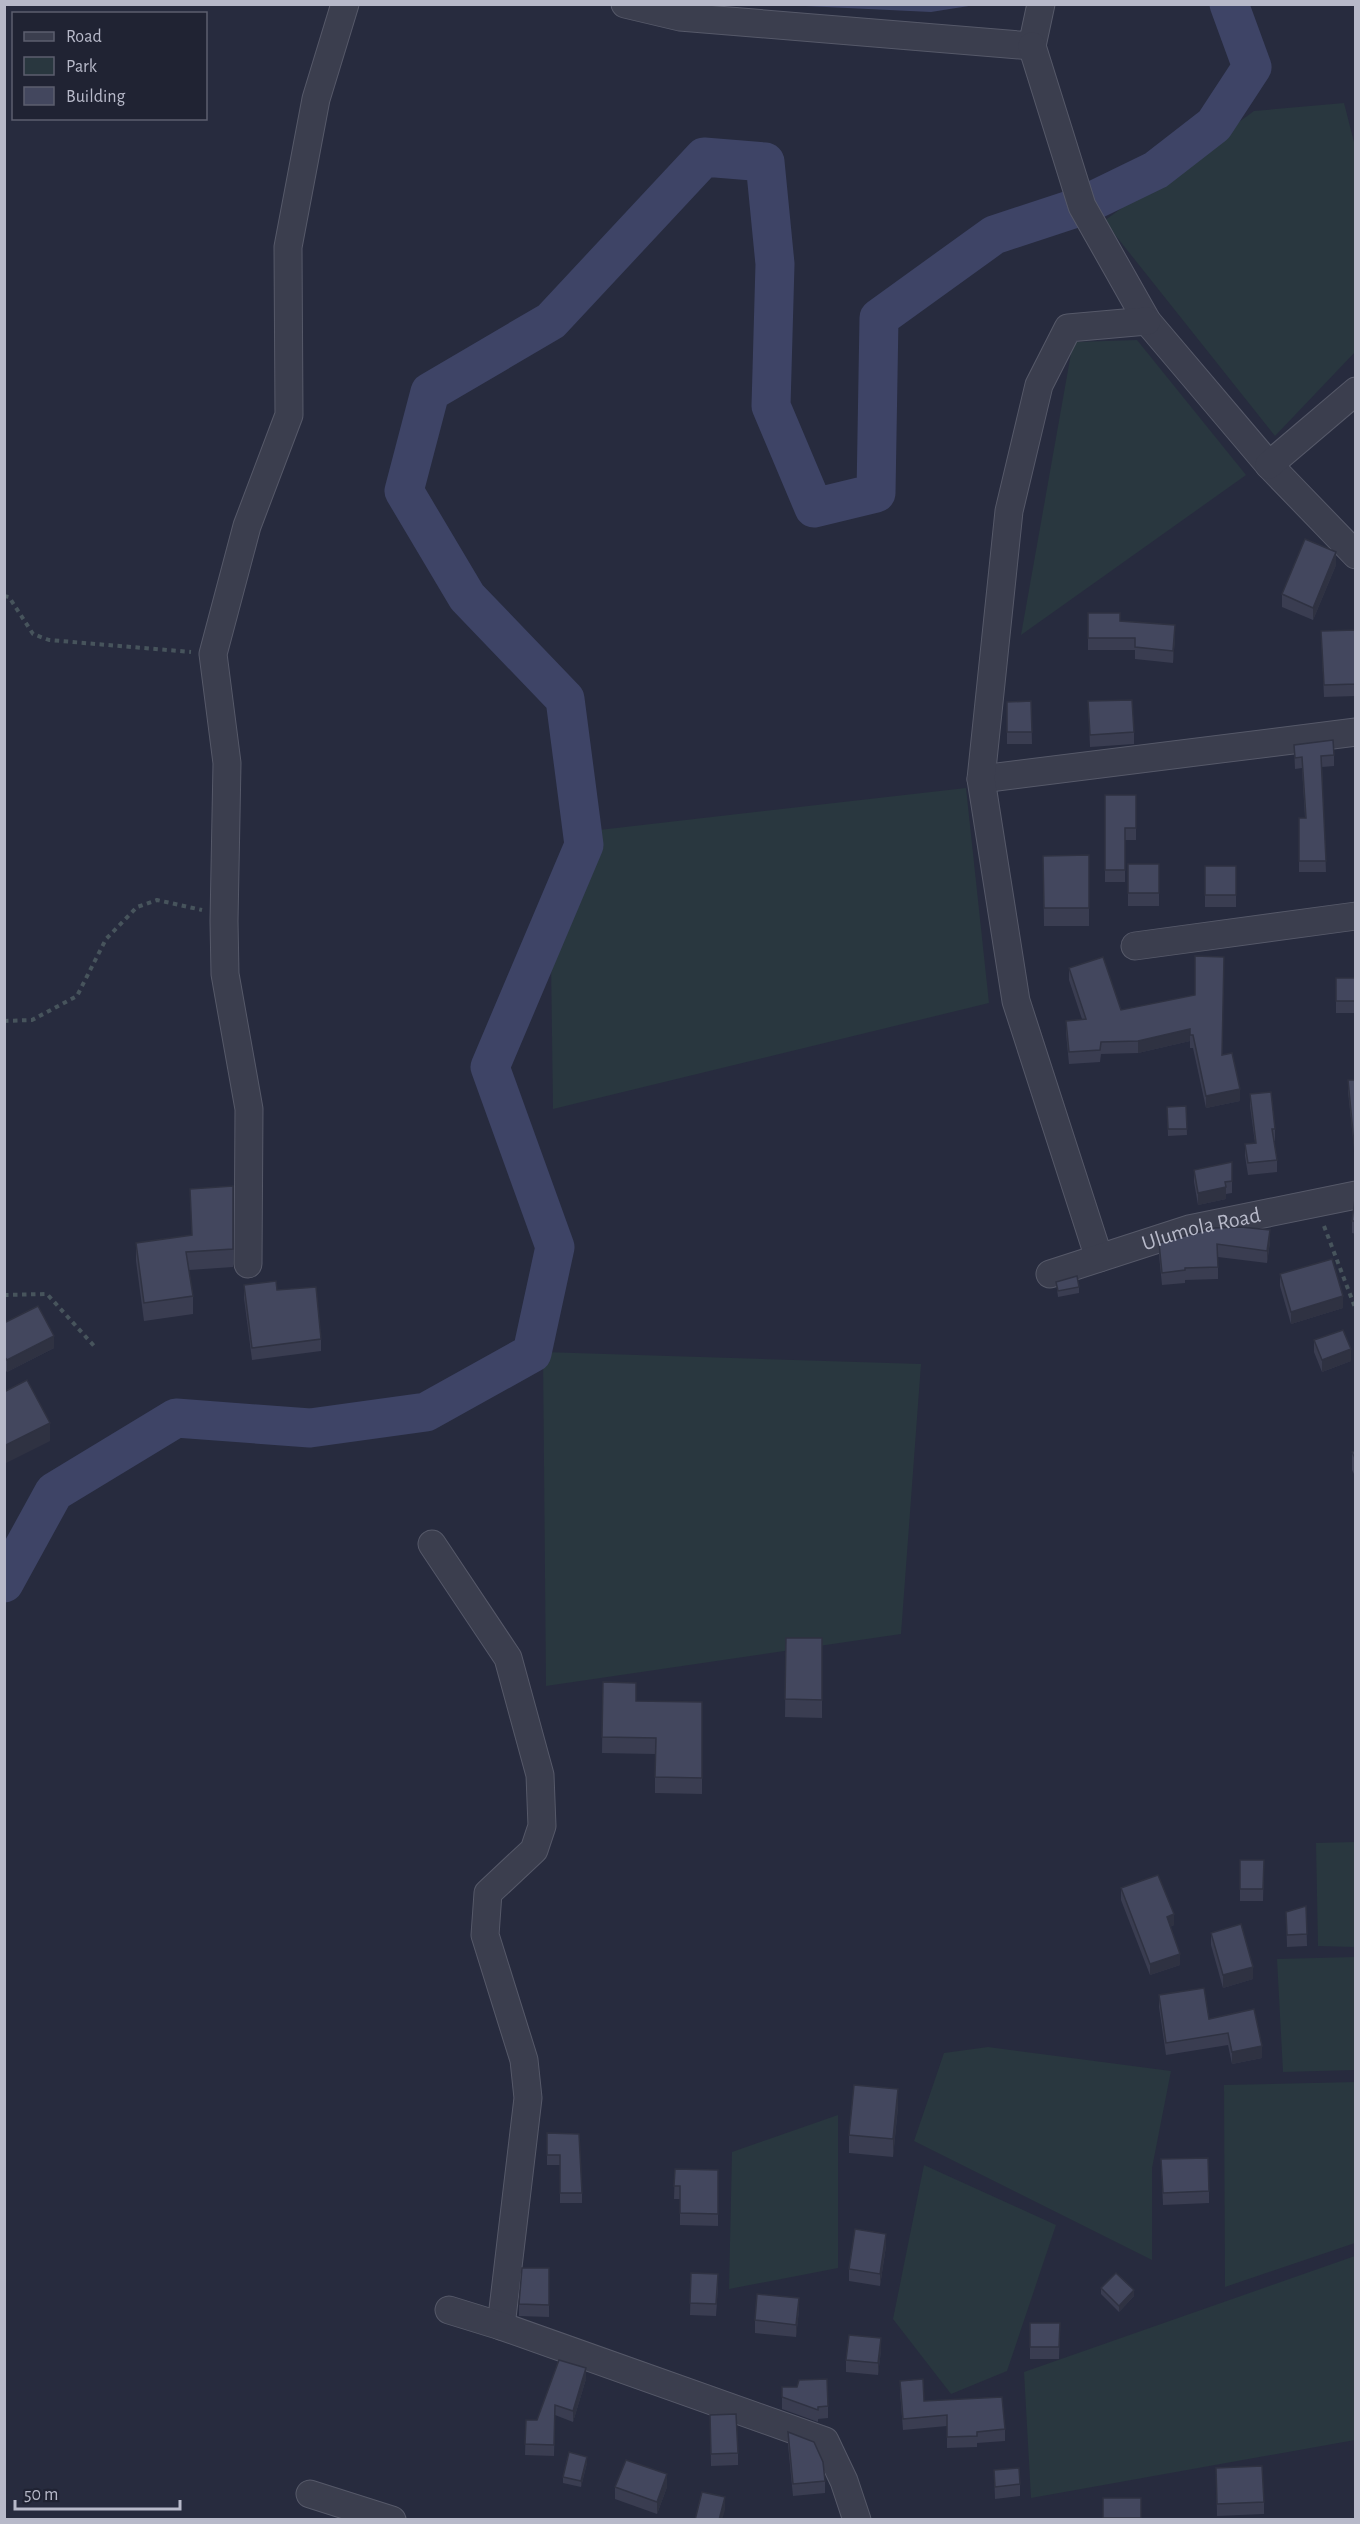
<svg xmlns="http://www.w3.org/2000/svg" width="1360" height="2524" viewBox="0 0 1360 2524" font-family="'Alegreya Sans',sans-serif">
  <rect width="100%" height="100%" fill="#272b3e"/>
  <!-- green -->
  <g fill="#29373f">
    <path d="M 1344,103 L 1355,146 L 1355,352 L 1275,436 L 1104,221 L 1254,111 Z"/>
    <path d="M 1137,340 L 1246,475 L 1021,635 L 1073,342 Z"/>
    <path d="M 966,788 L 989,1003 L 553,1109 L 551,960 L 599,830 Z"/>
    <path d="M 543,1352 L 921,1364 L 901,1634 L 546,1686 Z"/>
    <path d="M 1355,1842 L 1355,1947 L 1318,1946 L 1316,1843 Z"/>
    <path d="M 1355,1957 L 1355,2070 L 1283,2072 L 1277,1959 Z"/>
    <path d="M 988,2047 L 1171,2071 L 1152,2168 L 1152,2260 L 914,2141 L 944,2053 Z"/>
    <path d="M 1355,2082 L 1355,2243 L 1225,2287 L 1224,2085 Z"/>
    <path d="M 838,2115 L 838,2268 L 729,2289 L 732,2152 Z"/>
    <path d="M 924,2165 L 1056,2225 L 1007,2371 L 951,2394 L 893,2319 Z"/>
    <path d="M 1355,2256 L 1355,2440 L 1031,2498 L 1024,2372 Z"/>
  </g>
  <!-- water -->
  <path fill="#3e4466" d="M 784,5 L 975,5 L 931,12 Z"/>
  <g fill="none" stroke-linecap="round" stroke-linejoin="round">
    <!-- river -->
    <path stroke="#3e4466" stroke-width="39" d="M 4,1583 L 54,1492 L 176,1418 L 310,1428 L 426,1412 L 532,1353 L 555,1247 L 490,1067 L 584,845 L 565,699 L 467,597 L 404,491 L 430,392 L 551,321 L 704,157 L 765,162 L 775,264 L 771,406 L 814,508 L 876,493 L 879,318 L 994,235 L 1082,206 L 1156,170 L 1214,125 L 1252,67 L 1229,4"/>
    <!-- minor casing -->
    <g stroke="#565969" stroke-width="29">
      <g id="minor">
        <path d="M 625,4 L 680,17 L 1032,46 L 1041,4"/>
        <path d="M 1032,46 L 1082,206 L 1147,321 L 1269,465 L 1356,555"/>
        <path d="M 1269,465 L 1356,391"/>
        <path d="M 981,779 L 1356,732"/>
        <path d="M 1135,946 L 1356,916"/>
        <path d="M 1099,1258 L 1016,1001 L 981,779 L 1009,511 L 1039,385 L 1068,328 L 1147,321"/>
        <path d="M 248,1264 L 249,1109 L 225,974 L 224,921 L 227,763 L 213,654 L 247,526 L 289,415 L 288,247 L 316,99 L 345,4"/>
        <path id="s1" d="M 1050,1274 L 1189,1229 L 1356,1195"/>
        <path d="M 432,1544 L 508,1658 L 540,1775 L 542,1826 L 534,1850 L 488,1893 L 485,1935 L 524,2060 L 528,2098 L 501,2326"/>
        <path d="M 449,2310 L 501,2326 L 825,2441 L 844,2481 L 857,2520"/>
        <path d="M 310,2494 L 392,2520"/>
      </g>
    </g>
    <!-- path -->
    <g stroke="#47545c" stroke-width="4" stroke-dasharray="4.5 4.5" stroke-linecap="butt">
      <path d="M 4,596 L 9,597 L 33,634 L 49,640 L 191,652"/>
      <path d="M 4,1021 L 32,1020 L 77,996 L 106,939 L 137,907 L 157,900 L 202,910"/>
      <path d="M 1324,1226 L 1356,1310"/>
      <path d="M 4,1295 L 47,1294 L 95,1347"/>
    </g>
    <!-- minor -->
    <use href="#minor" stroke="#3b3e4e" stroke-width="27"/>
  </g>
  <!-- wall -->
  <g fill="#3a3d51">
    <path d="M 1336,565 L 1313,620 L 1282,607 L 1282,594 Z"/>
    <path d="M 1088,613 L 1120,621 L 1175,638 L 1173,663 L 1135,659 L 1135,650 L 1088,650 Z"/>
    <path d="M 1356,630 L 1356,696 L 1324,697 L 1321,631 Z"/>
    <path d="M 1031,701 L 1032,744 L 1007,744 L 1007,702 Z"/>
    <path d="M 1088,701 L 1134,732 L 1134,744 L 1090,747 Z"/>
    <path d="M 1294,745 L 1334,755 L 1334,766 L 1322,767 L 1326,872 L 1299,872 L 1299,818 L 1305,818 L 1302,768 L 1295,769 Z"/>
    <path d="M 1105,795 L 1136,795 L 1136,840 L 1125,840 L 1125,882 L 1105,882 Z"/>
    <path d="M 1089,855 L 1089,926 L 1044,926 L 1043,856 Z"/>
    <rect x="1128" y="864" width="31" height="42"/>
    <rect x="1205" y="866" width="31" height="41"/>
    <path d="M 1069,968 L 1121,1010 L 1195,995 L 1222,1055 L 1240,1101 L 1206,1108 L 1193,1048 L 1190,1048 L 1190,1041 L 1138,1053 L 1101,1054 L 1100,1062 L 1069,1064 L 1066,1033 L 1066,1021 L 1082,1019 L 1069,980 Z"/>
    <rect x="1336" y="978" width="20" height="35"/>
    <path d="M 1348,1080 L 1356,1080 L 1356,1165 L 1348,1092 Z"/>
    <path d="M 1250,1094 L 1275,1129 L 1275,1141 L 1274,1141 L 1277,1160 L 1277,1172 L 1248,1175 L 1245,1156 L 1245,1144 L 1255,1143 L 1250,1106 Z"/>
    <path d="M 1186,1106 L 1187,1135 L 1168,1136 L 1167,1107 Z"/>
    <path d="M 1232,1162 L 1232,1193 L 1226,1194 L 1226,1199 L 1198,1205 L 1194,1182 L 1194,1170 Z"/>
    <path d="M 190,1189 L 233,1249 L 233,1267 L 189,1270 L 193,1296 L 193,1314 L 144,1321 L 136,1261 L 136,1243 L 192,1235 Z"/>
    <path d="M 1356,1199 L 1356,1234 L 1352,1233 L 1352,1221 Z"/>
    <path d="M 1270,1242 L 1267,1263 L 1218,1257 L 1218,1279 L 1185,1280 L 1185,1283 L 1162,1285 L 1159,1255 L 1159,1243 Z"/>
    <path d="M 1280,1274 L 1343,1308 L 1291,1324 L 1280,1286 Z"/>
    <path d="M 1056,1282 L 1079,1287 L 1079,1293 L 1058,1297 Z"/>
    <path d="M 244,1285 L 277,1290 L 321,1339 L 321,1351 L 252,1360 L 244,1298 Z"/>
    <path d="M 4,1323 L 54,1348 L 7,1372 L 4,1369 Z"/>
    <path d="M 1314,1340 L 1351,1361 L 1322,1372 L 1314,1352 Z"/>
    <path d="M 1356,1451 L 1356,1478 L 1352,1470 L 1352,1452 Z"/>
    <path d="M 786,1638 L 822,1638 L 822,1718 L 785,1717 Z"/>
    <path d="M 603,1682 L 636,1701 L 702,1702 L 702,1794 L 655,1793 L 655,1754 L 602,1753 Z"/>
    <path d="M 1240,1860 L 1264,1860 L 1263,1901 L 1240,1901 Z"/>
    <path d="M 1121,1888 L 1174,1925 L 1170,1927 L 1180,1965 L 1150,1975 L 1121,1900 Z"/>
    <path d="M 1306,1906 L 1307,1946 L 1287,1947 L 1286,1912 Z"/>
    <path d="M 1211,1933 L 1253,1979 L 1223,1988 L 1211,1945 Z"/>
    <path d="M 1159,1995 L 1209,2019 L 1262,2058 L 1232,2064 L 1228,2045 L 1166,2055 L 1159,2007 Z"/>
    <path d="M 898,2107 L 893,2157 L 849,2153 L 849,2135 Z"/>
    <path d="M 547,2133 L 582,2193 L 582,2203 L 560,2203 L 560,2165 L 547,2165 Z"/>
    <path d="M 1161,2159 L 1209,2191 L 1209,2203 L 1163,2205 Z"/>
    <path d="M 675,2169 L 718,2170 L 718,2226 L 680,2225 L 680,2199 L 674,2199 Z"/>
    <path d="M 886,2246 L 880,2286 L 849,2281 L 849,2269 Z"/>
    <path d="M 549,2268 L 549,2317 L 519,2316 L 519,2304 Z"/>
    <path d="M 691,2273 L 718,2286 L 716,2316 L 690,2315 Z"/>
    <path d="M 1101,2288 L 1134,2296 L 1119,2312 L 1101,2294 Z"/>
    <path d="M 799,2310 L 796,2337 L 755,2333 L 755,2320 Z"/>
    <path d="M 1030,2323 L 1060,2323 L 1059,2359 L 1030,2359 Z"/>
    <path d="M 881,2350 L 878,2375 L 846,2372 L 846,2360 Z"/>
    <path d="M 586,2379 L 573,2422 L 555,2415 L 554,2456 L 525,2455 L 526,2420 L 537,2420 Z"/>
    <path d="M 900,2381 L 924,2401 L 1005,2429 L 1005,2441 L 977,2443 L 977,2447 L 947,2448 L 947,2426 L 903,2430 L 900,2392 Z"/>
    <path d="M 782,2387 L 828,2406 L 828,2418 L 818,2419 L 818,2422 L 782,2409 Z"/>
    <path d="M 710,2415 L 738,2453 L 738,2465 L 711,2466 Z"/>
    <path d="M 788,2432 L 825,2481 L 825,2493 L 793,2496 L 788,2445 Z"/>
    <path d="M 587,2463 L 581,2487 L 563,2483 L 563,2477 Z"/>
    <path d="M 1216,2468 L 1264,2502 L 1264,2514 L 1217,2516 Z"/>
    <path d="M 994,2470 L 1020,2484 L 1020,2496 L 995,2499 Z"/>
    <path d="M 615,2487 L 667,2487 L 657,2514 L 615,2499 Z"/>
    <rect x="1103" y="2498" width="38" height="22"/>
  </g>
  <!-- shaded-wall -->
  <g fill="#2f3242">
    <path d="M 1336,552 L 1336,565 L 1313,620 L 1313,608 Z"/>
    <path d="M 1175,625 L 1175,638 L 1173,663 L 1173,651 Z"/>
    <path d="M 1190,1029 L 1190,1041 L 1138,1053 L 1138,1041 Z"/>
    <path d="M 1240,1089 L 1240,1101 L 1206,1108 L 1206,1096 Z"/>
    <path d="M 1226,1187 L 1226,1199 L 1198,1205 L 1198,1193 Z"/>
    <path d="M 1270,1230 L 1270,1242 L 1267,1263 L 1267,1251 Z"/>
    <path d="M 1343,1296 L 1343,1308 L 1291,1324 L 1291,1312 Z"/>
    <path d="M 54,1336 L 54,1348 L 7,1372 L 7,1360 Z"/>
    <path d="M 1351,1349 L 1351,1361 L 1322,1372 L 1322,1360 Z"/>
    <path d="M 50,1423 L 50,1441 L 4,1464 L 4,1446 Z"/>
    <path d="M 1174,1914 L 1174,1925 L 1167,1928 L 1167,1917 Z"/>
    <path d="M 1180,1954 L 1180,1965 L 1150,1975 L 1150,1964 Z"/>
    <path d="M 1253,1967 L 1253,1979 L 1223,1988 L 1223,1975 Z"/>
    <path d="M 1262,2046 L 1262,2058 L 1232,2064 L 1232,2052 Z"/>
    <path d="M 898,2089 L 898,2107 L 893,2157 L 893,2139 Z"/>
    <path d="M 886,2234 L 886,2246 L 880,2286 L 880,2274 Z"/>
    <path d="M 1134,2290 L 1134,2296 L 1119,2312 L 1119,2306 Z"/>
    <path d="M 799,2298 L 799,2310 L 796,2337 L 796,2325 Z"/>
    <path d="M 881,2338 L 881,2350 L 878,2375 L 878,2363 Z"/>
    <path d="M 586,2368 L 586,2379 L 573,2422 L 573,2411 Z"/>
    <path d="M 587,2457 L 587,2463 L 581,2487 L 581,2481 Z"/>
    <path d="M 667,2474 L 667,2487 L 657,2514 L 657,2502 Z"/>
    <path d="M 725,2497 L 725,2510 L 722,2520 L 719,2520 Z"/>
  </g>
  <!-- building -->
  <g fill="#43475e" stroke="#2f3242" stroke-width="1.5">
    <path d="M 1305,539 L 1336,552 L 1313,608 L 1282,594 Z"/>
    <path d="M 1088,613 L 1120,613 L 1120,621 L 1175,625 L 1173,651 L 1135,647 L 1135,638 L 1088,638 Z"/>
    <path d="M 1356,630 L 1356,684 L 1324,685 L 1321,631 Z"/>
    <path d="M 1132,700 L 1134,732 L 1090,735 L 1088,701 Z"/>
    <path d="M 1031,701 L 1032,732 L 1007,732 L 1007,702 Z"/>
    <path d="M 1333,740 L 1334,755 L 1321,756 L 1326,861 L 1299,861 L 1299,818 L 1306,818 L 1302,757 L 1295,758 L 1294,745 Z"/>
    <path d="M 1105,795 L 1136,795 L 1136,828 L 1125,828 L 1125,870 L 1105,870 Z"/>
    <path d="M 1089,855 L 1089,908 L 1044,908 L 1043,856 Z"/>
    <rect x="1128" y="864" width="31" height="29"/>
    <rect x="1205" y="866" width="31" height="29"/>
    <path d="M 1195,956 L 1224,957 L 1222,1055 L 1232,1053 L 1240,1089 L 1206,1096 L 1193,1035 L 1190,1035 L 1190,1029 L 1138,1041 L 1101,1042 L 1100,1050 L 1069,1052 L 1066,1021 L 1086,1019 L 1069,968 L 1103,957 L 1121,1010 L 1195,995 Z"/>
    <rect x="1336" y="978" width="20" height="23"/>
    <path d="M 1348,1080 L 1356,1080 L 1356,1154 L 1355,1154 Z"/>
    <path d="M 1271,1092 L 1275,1129 L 1272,1129 L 1277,1160 L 1248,1163 L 1245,1144 L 1256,1143 L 1250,1094 Z"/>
    <path d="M 1186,1106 L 1187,1129 L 1168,1129 L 1167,1107 Z"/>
    <path d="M 1232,1162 L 1232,1181 L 1225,1182 L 1226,1187 L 1198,1193 L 1194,1170 Z"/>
    <path d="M 233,1186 L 233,1249 L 186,1252 L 193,1296 L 144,1303 L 136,1243 L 192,1235 L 190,1189 Z"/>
    <path d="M 1355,1199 L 1356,1199 L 1356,1221 L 1352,1221 Z"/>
    <path d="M 1241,1227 L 1270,1230 L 1267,1251 L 1217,1244 L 1218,1267 L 1185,1268 L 1185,1270 L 1162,1273 L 1159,1243 L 1214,1228 Z"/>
    <path d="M 1332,1259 L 1343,1296 L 1291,1312 L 1280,1274 Z"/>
    <path d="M 1077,1276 L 1079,1287 L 1058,1291 L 1056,1282 Z"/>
    <path d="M 276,1281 L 277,1290 L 316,1287 L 321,1339 L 252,1348 L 244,1285 Z"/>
    <path d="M 38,1306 L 54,1336 L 7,1360 L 4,1356 L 4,1323 Z"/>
    <path d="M 1343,1330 L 1351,1349 L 1322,1360 L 1314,1340 Z"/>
    <path d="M 27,1380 L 50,1423 L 4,1446 L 4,1392 Z"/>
    <path d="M 1356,1451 L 1356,1460 L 1352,1452 Z"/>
    <path d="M 786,1638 L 822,1638 L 822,1700 L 785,1699 Z"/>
    <path d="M 603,1682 L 636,1683 L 636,1701 L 702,1702 L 702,1778 L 655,1777 L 656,1738 L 602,1737 Z"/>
    <path d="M 1240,1860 L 1264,1860 L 1263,1889 L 1240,1889 Z"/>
    <path d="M 1158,1875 L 1174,1914 L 1167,1917 L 1180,1954 L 1150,1964 L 1121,1888 Z"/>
    <path d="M 1306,1906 L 1307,1934 L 1287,1935 L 1286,1912 Z"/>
    <path d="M 1241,1924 L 1253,1967 L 1223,1975 L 1211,1933 Z"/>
    <path d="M 1204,1988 L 1209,2019 L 1254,2009 L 1262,2046 L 1232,2052 L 1228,2033 L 1166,2043 L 1159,1995 Z"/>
    <path d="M 854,2085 L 898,2089 L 893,2139 L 849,2135 Z"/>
    <path d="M 547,2133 L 579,2134 L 582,2193 L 560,2193 L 560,2155 L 547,2155 Z"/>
    <path d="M 1208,2158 L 1209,2191 L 1163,2193 L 1161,2159 Z"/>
    <path d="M 675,2169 L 718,2170 L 718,2214 L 680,2213 L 680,2186 L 674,2186 Z"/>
    <path d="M 855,2229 L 886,2234 L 880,2274 L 849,2269 Z"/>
    <path d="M 522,2268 L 549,2268 L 549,2305 L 519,2304 Z"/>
    <path d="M 691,2273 L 718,2274 L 716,2304 L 690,2303 Z"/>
    <path d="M 1116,2273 L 1134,2290 L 1119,2306 L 1101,2288 Z"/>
    <path d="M 757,2294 L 799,2298 L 796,2325 L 755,2320 Z"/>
    <path d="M 1030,2323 L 1060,2323 L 1059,2347 L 1030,2347 Z"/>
    <path d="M 849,2335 L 881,2338 L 878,2363 L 846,2360 Z"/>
    <path d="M 559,2360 L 586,2368 L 573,2411 L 555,2405 L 554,2445 L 525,2444 L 526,2420 L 537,2420 Z"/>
    <path d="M 827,2379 L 828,2406 L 818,2407 L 818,2410 L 782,2397 L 782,2387 L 797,2387 L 799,2380 Z"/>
    <path d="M 923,2379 L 924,2401 L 1002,2397 L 1005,2429 L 977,2432 L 977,2436 L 947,2437 L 947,2415 L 903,2419 L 900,2381 Z"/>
    <path d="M 736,2414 L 738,2453 L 711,2454 L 710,2415 Z"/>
    <path d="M 788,2432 L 814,2442 L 823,2462 L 825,2481 L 793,2484 Z"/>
    <path d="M 569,2452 L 587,2457 L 581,2481 L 563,2477 Z"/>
    <path d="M 626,2460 L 667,2474 L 657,2502 L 615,2487 Z"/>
    <path d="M 1262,2466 L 1264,2502 L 1217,2504 L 1216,2468 Z"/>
    <path d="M 1019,2468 L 1020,2484 L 995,2487 L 994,2470 Z"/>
    <path d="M 702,2492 L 725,2497 L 719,2520 L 695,2520 Z"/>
    <rect x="1103" y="2498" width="38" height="20"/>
  </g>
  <g text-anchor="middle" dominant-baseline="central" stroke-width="4.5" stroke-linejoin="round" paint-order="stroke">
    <!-- street labels -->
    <g font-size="22" fill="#b7b9c9" stroke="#202333">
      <text stroke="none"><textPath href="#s1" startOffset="158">Ulumola Road</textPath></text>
    </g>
  </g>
  <!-- border -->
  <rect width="1360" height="2524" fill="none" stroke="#b7b9c9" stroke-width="12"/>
  <!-- legend -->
  <rect x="12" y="12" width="195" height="108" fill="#202333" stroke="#5c5f6f" stroke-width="1.5"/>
  <rect x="24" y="32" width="30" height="9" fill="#3b3e4e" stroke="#5c5f6f" stroke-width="1.5"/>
  <text x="66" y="42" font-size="18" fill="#b7b9c9">Road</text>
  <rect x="24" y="57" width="30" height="18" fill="#29373f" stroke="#5c5f6f" stroke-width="1.5"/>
  <text x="66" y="72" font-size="18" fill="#b7b9c9">Park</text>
  <rect x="24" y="87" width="30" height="18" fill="#43475e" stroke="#5c5f6f" stroke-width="1.5"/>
  <text x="66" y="102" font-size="18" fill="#b7b9c9">Building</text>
  <!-- scale -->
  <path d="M15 2500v9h165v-9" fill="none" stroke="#b7b9c9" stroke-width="3"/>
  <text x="24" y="2500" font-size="18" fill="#b7b9c9" stroke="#202333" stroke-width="4.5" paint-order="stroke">50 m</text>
</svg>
